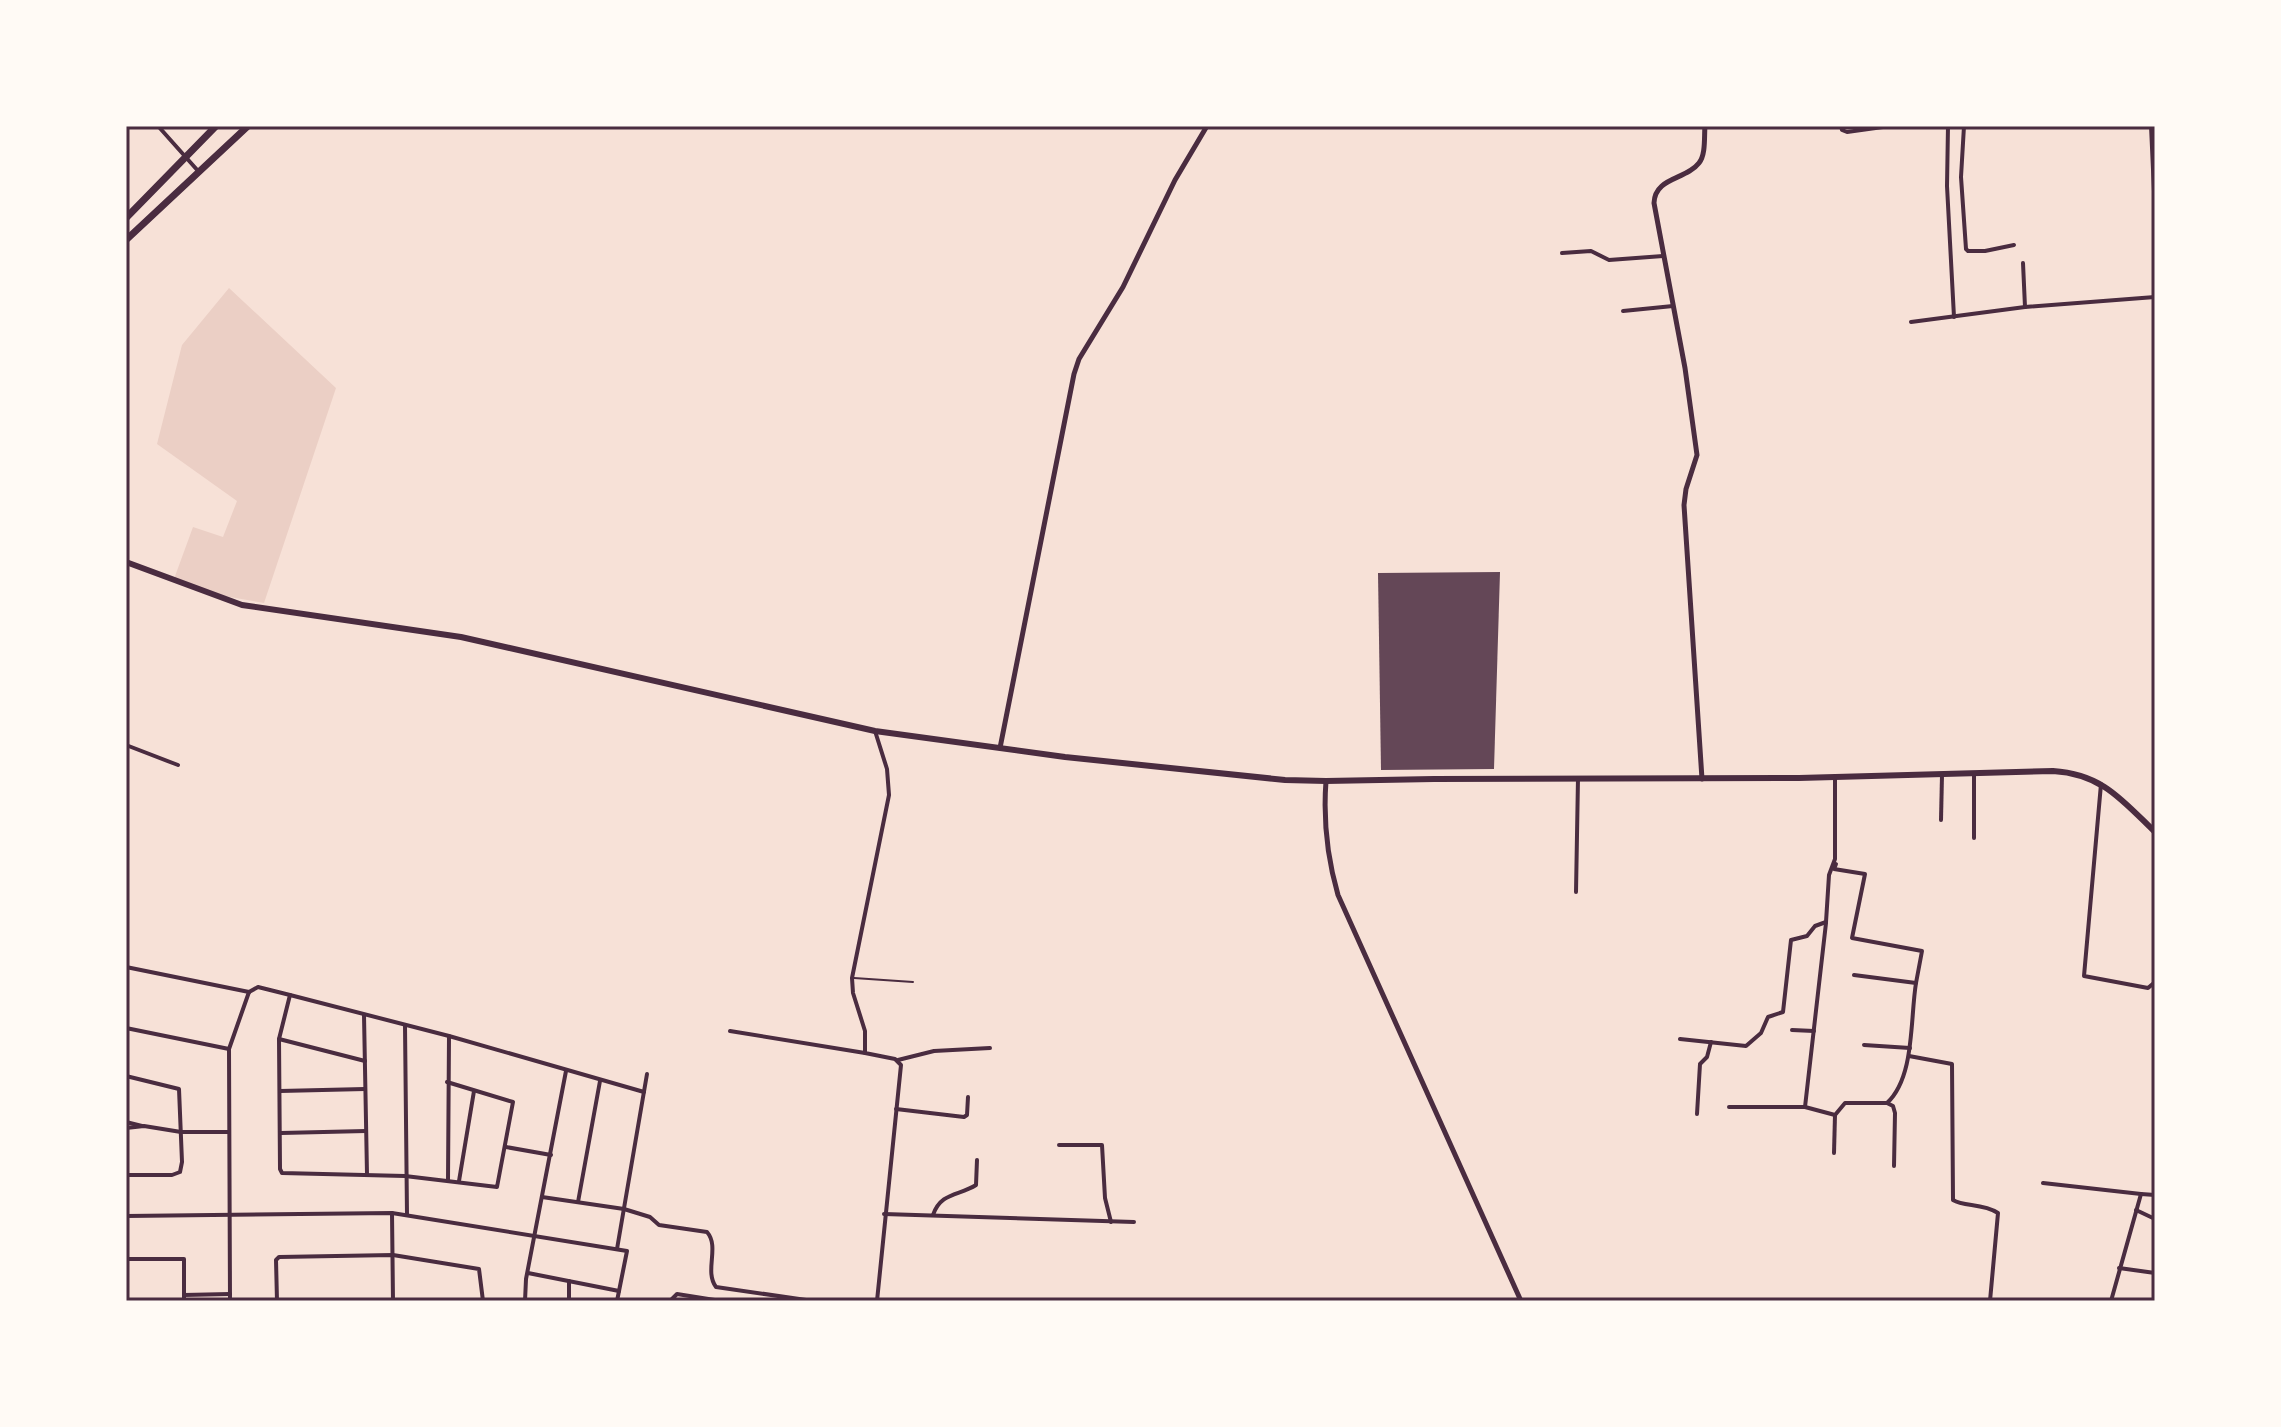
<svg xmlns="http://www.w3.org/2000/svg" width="2281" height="1427" viewBox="0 0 2281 1427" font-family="'Asap Condensed',sans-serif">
  <rect width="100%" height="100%" fill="#f7e1d7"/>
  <!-- green -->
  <path fill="#ebcfc5" d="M 229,288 L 336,388 L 264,603 L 218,595 L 174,579 L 193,527 L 223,537 L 237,501 L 157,444 L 182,345 Z"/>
  <!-- building -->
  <path fill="#644757" d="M 1500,572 L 1494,769 L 1381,770 L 1378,573 Z"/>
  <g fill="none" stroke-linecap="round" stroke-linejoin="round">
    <!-- service -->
    <path stroke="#4a2c40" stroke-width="2" d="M 854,978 L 913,982"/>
    <!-- minor -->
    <g stroke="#4a2c40" stroke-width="4">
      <path d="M 158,126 L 199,172"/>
      <path d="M 1841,126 L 1842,130 L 1847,132 L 1890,126"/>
      <path d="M 1948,126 L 1947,186 L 1954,317"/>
      <path d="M 1964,126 L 1961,177 L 1966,249 L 1968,251 L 1985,251 L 2014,245"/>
      <path d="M 2151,126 L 2155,213"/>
      <path d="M 1562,253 L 1591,251 L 1609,260 L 1663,256"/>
      <path d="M 2023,263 L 2025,307"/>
      <path d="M 1623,311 L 1673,306"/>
      <path d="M 1911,322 L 2025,307 L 2155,297"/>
      <path d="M 875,731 L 887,769 L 889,795 L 852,978 L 853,993 L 865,1031 L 865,1053 L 895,1059 L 901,1065 L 877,1301"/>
      <path d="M 126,745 L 178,765"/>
      <path d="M 2101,784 L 2084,976 L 2148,988 L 2155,982"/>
      <path d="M 1941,820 L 1942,775"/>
      <path d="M 1974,838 L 1974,773"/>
      <path d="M 1836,864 L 1834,869 L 1865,874 L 1852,938 L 1922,951 L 1916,983"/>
      <path d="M 1576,892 L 1578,778"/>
      <path d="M 126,967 L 249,992"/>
      <path d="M 1854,975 L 1916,983 C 1910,1019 1915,1077 1887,1103"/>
      <path d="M 249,992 L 258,987 L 290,995 L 449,1036 L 644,1092"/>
      <path d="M 290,995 L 279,1039 L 280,1169 L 282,1173 L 405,1176 L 497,1187 L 513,1102 L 447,1082"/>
      <path d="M 364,1015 L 367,1174"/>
      <path d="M 405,1026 L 407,1215"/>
      <path d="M 126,1028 L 229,1049"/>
      <path d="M 1792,1030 L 1814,1031"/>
      <path d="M 730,1031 L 865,1053"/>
      <path d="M 279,1039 L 365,1061"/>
      <path d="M 1680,1039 L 1746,1046 L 1761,1033 L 1768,1017 L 1783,1012 L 1791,940 L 1807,936 L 1815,926 L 1826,922 L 1829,875 L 1835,859 L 1835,776"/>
      <path d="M 1864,1045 L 1910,1048"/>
      <path d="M 1909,1056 L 1952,1064 L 1953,1200 C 1964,1207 1982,1203 1998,1213 L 1990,1301"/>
      <path d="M 898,1060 L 934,1051 L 990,1048"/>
      <path d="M 126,1076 L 179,1089 L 182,1162 L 180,1172 L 172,1175 L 126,1175"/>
      <path d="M 280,1091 L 365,1089"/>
      <path d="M 1729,1107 L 1805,1107 L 1835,1115 L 1845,1103 L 1887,1103 L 1893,1106 L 1895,1113 L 1894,1166"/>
      <path d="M 1805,1107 L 1826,923"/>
      <path d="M 896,1109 L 964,1117 L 967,1115 L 968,1097"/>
      <path d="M 1697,1114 L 1700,1064 L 1707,1057 L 1711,1042"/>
      <path d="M 126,1122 L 142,1126"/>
      <path d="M 126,1128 L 144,1126 L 181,1132 L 228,1132"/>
      <path d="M 281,1133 L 366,1131"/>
      <path d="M 1059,1145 L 1102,1145 L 1105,1198 L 1111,1222"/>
      <path d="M 506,1147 L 551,1155"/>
      <path d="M 1834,1153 L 1835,1115"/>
      <path d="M 448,1180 L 449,1036"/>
      <path d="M 459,1181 L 474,1091"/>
      <path d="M 2043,1183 L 2141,1194 L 2111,1301"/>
      <path d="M 2141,1194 L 2155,1195"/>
      <path d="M 542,1197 L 624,1209 L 650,1217 L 659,1225 L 707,1232 C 720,1247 704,1271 716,1287 L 813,1301"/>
      <path d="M 578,1202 L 600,1081"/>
      <path d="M 2136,1210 L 2155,1219"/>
      <path d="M 392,1213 L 393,1301"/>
      <path d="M 884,1214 L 1134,1222"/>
      <path d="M 933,1215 C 941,1192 959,1196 976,1185 L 977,1160"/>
      <path d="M 126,1216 L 392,1213 L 627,1251 L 617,1301"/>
      <path d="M 617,1249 L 647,1074"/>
      <path d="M 126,1259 L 184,1259 L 184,1301"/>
      <path d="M 2119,1268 L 2155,1273"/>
      <path d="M 528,1273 L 619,1291"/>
      <path d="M 184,1295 L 230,1294"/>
      <path d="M 230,1301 L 229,1049 L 249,992"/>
      <path d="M 277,1301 L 276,1260 L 279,1257 L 393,1255 L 479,1269 L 483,1301"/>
      <path d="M 525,1301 L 526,1279 L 566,1071"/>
      <path d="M 569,1301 L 569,1281"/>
      <path d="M 670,1301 L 677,1294 L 721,1301"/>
    </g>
    <!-- tertiary -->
    <g stroke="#4a2c40" stroke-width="5">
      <path d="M 1000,748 L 1074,374 L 1079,359 L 1123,287 L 1175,180 L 1207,126"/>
      <path d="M 1702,779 L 1684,505 L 1686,489 L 1697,455 L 1685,368 L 1654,203 C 1655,177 1686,180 1699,163 C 1706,154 1704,137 1705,126"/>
      <path d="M 1326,781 C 1323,821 1327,857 1338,895 L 1521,1301"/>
    </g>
    <!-- secondary -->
    <path stroke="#4a2c40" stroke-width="6" d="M 126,562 L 242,605 L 461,637 L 875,731 L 1065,757 L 1285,780 L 1326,781 L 1434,779 L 1799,778 L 2053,771 C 2102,774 2122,800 2155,832"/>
    <!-- trunk -->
    <g stroke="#4a2c40" stroke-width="7">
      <path d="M 126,218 L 216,126"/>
      <path d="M 126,240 L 248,126"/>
    </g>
  </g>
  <!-- border -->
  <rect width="2281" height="1427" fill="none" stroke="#fffaf5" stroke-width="256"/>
  <rect x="128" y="128" width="2025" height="1171" fill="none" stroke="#4a2c40" stroke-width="3"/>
</svg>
